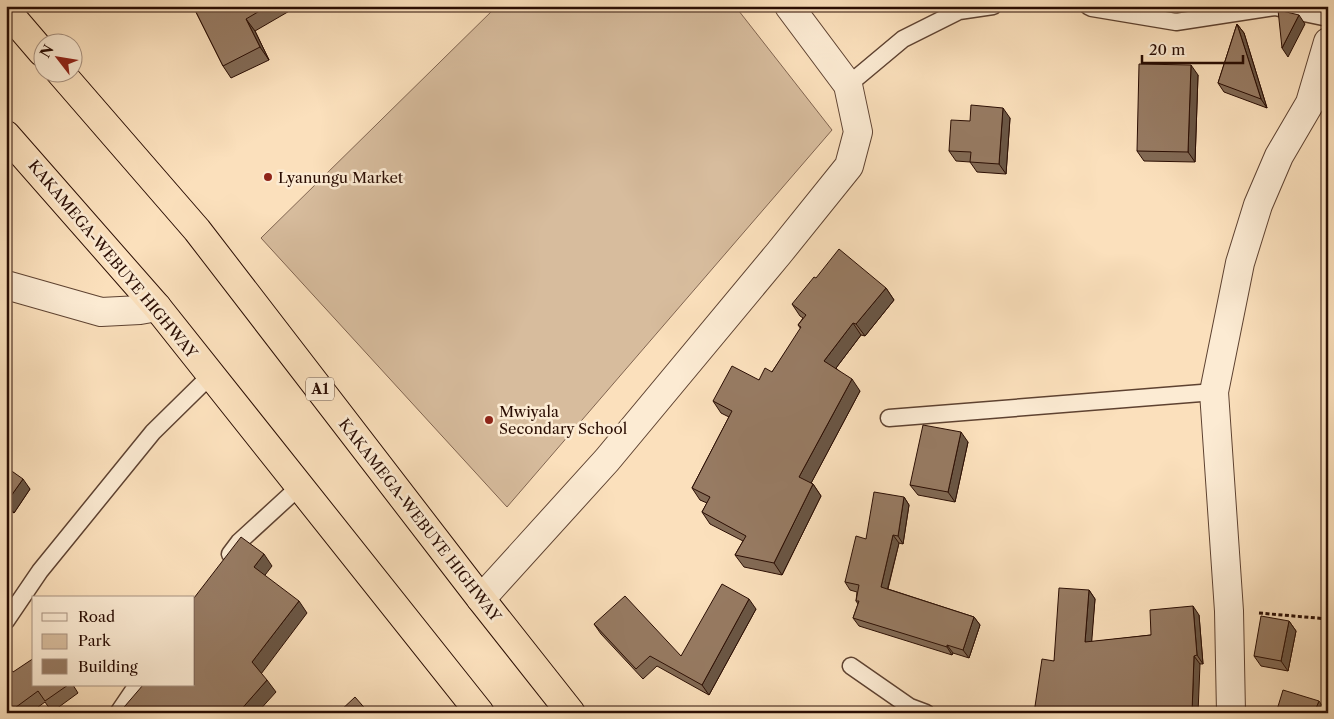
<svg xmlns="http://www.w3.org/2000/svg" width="1334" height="719" viewBox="0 0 1334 719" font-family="'Libre Caslon Text',serif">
  <rect width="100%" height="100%" fill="#fbe0bc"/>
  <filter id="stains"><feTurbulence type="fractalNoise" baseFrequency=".004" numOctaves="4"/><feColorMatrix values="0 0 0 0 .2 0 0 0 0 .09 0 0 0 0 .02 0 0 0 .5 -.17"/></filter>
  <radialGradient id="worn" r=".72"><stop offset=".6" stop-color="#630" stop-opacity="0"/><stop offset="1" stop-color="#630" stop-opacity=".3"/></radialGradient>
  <!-- green -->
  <path fill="#d7bc9d" stroke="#806450" d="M 497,6 L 735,6 L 832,130 L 507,507 L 261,238 Z"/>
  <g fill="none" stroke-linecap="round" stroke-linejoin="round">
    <!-- service casing -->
    <g stroke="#5e4231" stroke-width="19">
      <g id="service">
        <path d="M 1088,6 L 1092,8 L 1176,22 L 1275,7 L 1328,18"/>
        <path d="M 848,85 L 903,39 L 959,11 L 993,6"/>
        <path d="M 889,418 L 1214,392"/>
        <path d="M 230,554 L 239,542 L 299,487"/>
        <path d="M 6,621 L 40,571 L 153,432 L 211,375"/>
        <path d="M 851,666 L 910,707 L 926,713"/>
        <path d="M 118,713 L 137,685"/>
      </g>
    </g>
    <!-- minor casing -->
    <g stroke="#5e4231" stroke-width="30">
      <g id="minor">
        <path d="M 6,285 L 101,312 L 140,310 L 157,307"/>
        <path d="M 481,599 L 607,460 L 779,253 L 849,166 L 858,132 L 848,85 L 789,6"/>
        <path d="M 1231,713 L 1229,611 L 1214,392 L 1240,263 L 1258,205 L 1279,156 L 1310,103 L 1328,42"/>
      </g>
    </g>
    <!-- trunk casing -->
    <g stroke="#2a0d03" stroke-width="30">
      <g id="trunk">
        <path d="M 6,10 L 42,52"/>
        <path d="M 60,72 L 197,230 L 481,599 L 571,713"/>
        <path d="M 6,135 L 157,307 L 480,713"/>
      </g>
    </g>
    <!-- path -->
    <path stroke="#2a0d03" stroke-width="3" stroke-dasharray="4 2.5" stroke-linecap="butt" d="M 1259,613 L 1328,619"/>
    <!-- service -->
    <use href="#service" stroke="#fcebd3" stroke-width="16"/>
    <!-- minor -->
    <use href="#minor" stroke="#fcebd3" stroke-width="28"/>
    <!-- trunk -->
    <use href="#trunk" stroke="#fbe0bc" stroke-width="28"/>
  </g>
  <!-- wall -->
  <g fill="#826a55" stroke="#2a0d03">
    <path d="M 193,6 L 298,6 L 255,31 L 269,60 L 231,78 L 223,66 Z"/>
    <path d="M 1237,24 L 1244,33 L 1267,108 L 1224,92 L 1218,83 Z"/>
    <path d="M 1198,75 L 1195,162 L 1144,161 L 1137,151 Z"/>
    <path d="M 1010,118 L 1006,174 L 977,172 L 970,162 L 956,161 L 949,151 L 970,121 Z"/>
    <path d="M 886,288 L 894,300 L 865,336 L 861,335 L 836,368 L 860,391 L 811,483 L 813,484 L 821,496 L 782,575 L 744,567 L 735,555 L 743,541 L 710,524 L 702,512 L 707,503 L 700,500 L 692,488 L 729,417 L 721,413 L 713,401 L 759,380 L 772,372 L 801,329 L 798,325 L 803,318 L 800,316 L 792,304 Z"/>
    <path d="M 968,442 L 955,502 L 918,495 L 910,485 Z"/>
    <path d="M 6,467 L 30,489 L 14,513 L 6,508 Z"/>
    <path d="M 904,497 L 909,505 L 903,544 L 899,543 L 888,589 L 974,617 L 980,625 L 969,658 L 953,653 L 952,655 L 859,626 L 853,618 L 858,604 L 856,601 L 857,592 L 850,590 L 845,582 L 866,539 Z"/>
    <path d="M 1089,590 L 1095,599 L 1091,642 L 1151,635 L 1199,615 L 1203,664 L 1054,661 Z"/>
    <path d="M 756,609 L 709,695 L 657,666 L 643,679 L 601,634 L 594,624 L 681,656 Z"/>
    <path d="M 1289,621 L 1296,631 L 1288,671 L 1261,666 L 1254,656 Z"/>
    <path d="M 13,672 L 34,685 L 73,685 L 78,693 L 52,712 L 45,702 L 30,713 L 6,713 Z"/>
  </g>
  <!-- shaded-wall -->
  <g fill="#6a5645" stroke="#2a0d03">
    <path d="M 1299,15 L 1305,24 L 1288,57 L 1282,48 Z"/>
    <path d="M 246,19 L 255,31 L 269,60 L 260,47 Z"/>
    <path d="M 1237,24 L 1244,33 L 1267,108 L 1261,99 Z"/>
    <path d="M 1191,65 L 1198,75 L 1195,162 L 1188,152 Z"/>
    <path d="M 1003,108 L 1010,118 L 1006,174 L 999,164 Z"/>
    <path d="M 886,288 L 894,300 L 865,336 L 856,324 Z"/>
    <path d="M 853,323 L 861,335 L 833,372 L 824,361 Z"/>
    <path d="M 852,379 L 860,391 L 808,489 L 799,477 Z"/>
    <path d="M 961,432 L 968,442 L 955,502 L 948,492 Z"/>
    <path d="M 23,479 L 30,489 L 14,513 L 6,503 Z"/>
    <path d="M 813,484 L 821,496 L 782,575 L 774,563 Z"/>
    <path d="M 904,497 L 909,505 L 903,544 L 898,536 Z"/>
    <path d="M 893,535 L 899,543 L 886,595 L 881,587 Z"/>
    <path d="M 264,554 L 272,566 L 262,579 L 254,567 Z"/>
    <path d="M 1089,590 L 1095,599 L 1091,651 L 1085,642 Z"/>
    <path d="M 749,599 L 756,609 L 709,695 L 702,685 Z"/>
    <path d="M 299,601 L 307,613 L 261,674 L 252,662 Z"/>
    <path d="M 1193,606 L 1199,615 L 1203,664 L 1197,655 Z"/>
    <path d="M 974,617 L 980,625 L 969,658 L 963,650 Z"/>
    <path d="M 1289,621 L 1296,631 L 1288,671 L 1281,661 Z"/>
    <path d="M 947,645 L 953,653 L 952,655 L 947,647 Z"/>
    <path d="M 1194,656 L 1200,664 L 1198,713 L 1192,713 Z"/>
    <path d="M 267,680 L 276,692 L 257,713 L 238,713 Z"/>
    <path d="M 1319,701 L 1326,711 L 1316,708 Z"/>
  </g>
  <!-- building -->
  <g fill="#977b63" stroke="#2a0d03">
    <path d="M 193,6 L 268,6 L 246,19 L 260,47 L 223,66 Z"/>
    <path d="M 1278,10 L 1299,15 L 1282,48 Z"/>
    <path d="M 1237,24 L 1261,99 L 1218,83 Z"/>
    <path d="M 1139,64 L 1191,65 L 1188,152 L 1137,151 Z"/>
    <path d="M 971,105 L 1003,108 L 999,164 L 970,162 L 971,152 L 949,151 L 951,120 L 970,121 Z"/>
    <path d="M 839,249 L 886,288 L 856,324 L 853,323 L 824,361 L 852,379 L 799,477 L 813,484 L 774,563 L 735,555 L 746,536 L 702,512 L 710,497 L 692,488 L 732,411 L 713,401 L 732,366 L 759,380 L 765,368 L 772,372 L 801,327 L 798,325 L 806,315 L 792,304 L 814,277 L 816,278 Z"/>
    <path d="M 923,425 L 961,432 L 948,492 L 910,485 Z"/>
    <path d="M 6,467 L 23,479 L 6,503 Z"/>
    <path d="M 874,492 L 904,497 L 898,536 L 893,535 L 881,587 L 974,617 L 963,650 L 947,645 L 947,647 L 853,618 L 859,601 L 856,601 L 859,585 L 845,582 L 856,536 L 866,539 Z"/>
    <path d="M 241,537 L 264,554 L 254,567 L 299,601 L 252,662 L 267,680 L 238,713 L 119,713 L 143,685 L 194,685 L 194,598 Z"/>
    <path d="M 722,584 L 749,599 L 702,685 L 650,656 L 636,669 L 594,624 L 625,596 L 681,656 Z"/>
    <path d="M 1059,588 L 1089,590 L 1085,642 L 1151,635 L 1150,610 L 1193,606 L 1197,655 L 1194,656 L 1192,713 L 1034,713 L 1042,659 L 1054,661 Z"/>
    <path d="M 1261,616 L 1289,621 L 1281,661 L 1254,656 Z"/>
    <path d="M 34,658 L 34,685 L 68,685 L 45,701 L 38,691 L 8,713 L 6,713 L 6,663 L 13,672 Z"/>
    <path d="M 1283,690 L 1319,701 L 1316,708 L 1328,711 L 1328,713 L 1276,713 Z"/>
    <path d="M 355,697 L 369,713 L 338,713 Z"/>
  </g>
  <!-- markers -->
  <g fill="#8f2418" stroke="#fcebd3" stroke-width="2">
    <circle cx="268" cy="177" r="5"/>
    <circle cx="489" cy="420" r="5"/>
  </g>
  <g text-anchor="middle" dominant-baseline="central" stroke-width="5" stroke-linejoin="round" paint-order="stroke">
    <!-- shield labels -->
    <rect fill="#fcebd3" stroke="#695041" stroke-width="1" x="306" y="377.5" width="28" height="23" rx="4"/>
    <g font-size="14" font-weight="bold" fill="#2a0d03">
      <text x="320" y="389">A1</text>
    </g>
    <!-- poi labels -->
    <g font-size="15" fill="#2a0d03" stroke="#fcebd3" text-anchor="start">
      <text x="278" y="177">Lyanungu Market</text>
      <text x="499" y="411">Mwiyala<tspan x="499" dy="17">Secondary School</tspan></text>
    </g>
    <!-- street labels -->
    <g font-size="15" fill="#2a0d03" stroke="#fcebd3">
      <text transform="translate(113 259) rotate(50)">KAKAMEGA-WEBUYE HIGHWAY</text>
      <text transform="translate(420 520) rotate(52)">KAKAMEGA-WEBUYE HIGHWAY</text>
    </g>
  </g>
  <!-- margin -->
  <rect width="1334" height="719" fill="none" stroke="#fbe0bc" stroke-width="25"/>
  <rect x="8" y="8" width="1319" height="704" fill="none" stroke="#2a0d03" stroke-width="2.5"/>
  <rect x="12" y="12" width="1309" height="694" fill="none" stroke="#2a0d03"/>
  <!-- legend -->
  <rect x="32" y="596" width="162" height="90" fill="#fcebd3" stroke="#a89280"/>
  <rect x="42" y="613" width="25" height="8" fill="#fcebd3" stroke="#a89280"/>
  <text x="78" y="622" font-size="15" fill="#2a0d03">Road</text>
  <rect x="42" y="634" width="25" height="15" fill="#d7bc9d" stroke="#a89280"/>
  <text x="78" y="646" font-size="15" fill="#2a0d03">Park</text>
  <rect x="42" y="659" width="25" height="15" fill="#977b63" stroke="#a89280"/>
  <text x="78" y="672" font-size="15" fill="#2a0d03">Building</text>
  <!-- north arrow -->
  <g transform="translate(58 58) rotate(301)"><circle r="24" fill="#fcebd3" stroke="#a89280"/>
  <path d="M0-4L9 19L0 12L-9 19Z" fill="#8f2418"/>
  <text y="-8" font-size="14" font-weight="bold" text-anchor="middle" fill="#2a0d03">N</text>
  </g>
  <!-- scale -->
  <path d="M1142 55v8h101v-8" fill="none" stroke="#2a0d03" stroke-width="2.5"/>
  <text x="1149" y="55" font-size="15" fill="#2a0d03" stroke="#fcebd3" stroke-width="4" paint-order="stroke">20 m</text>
  <rect width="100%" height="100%" filter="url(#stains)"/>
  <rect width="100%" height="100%" fill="url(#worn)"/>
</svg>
